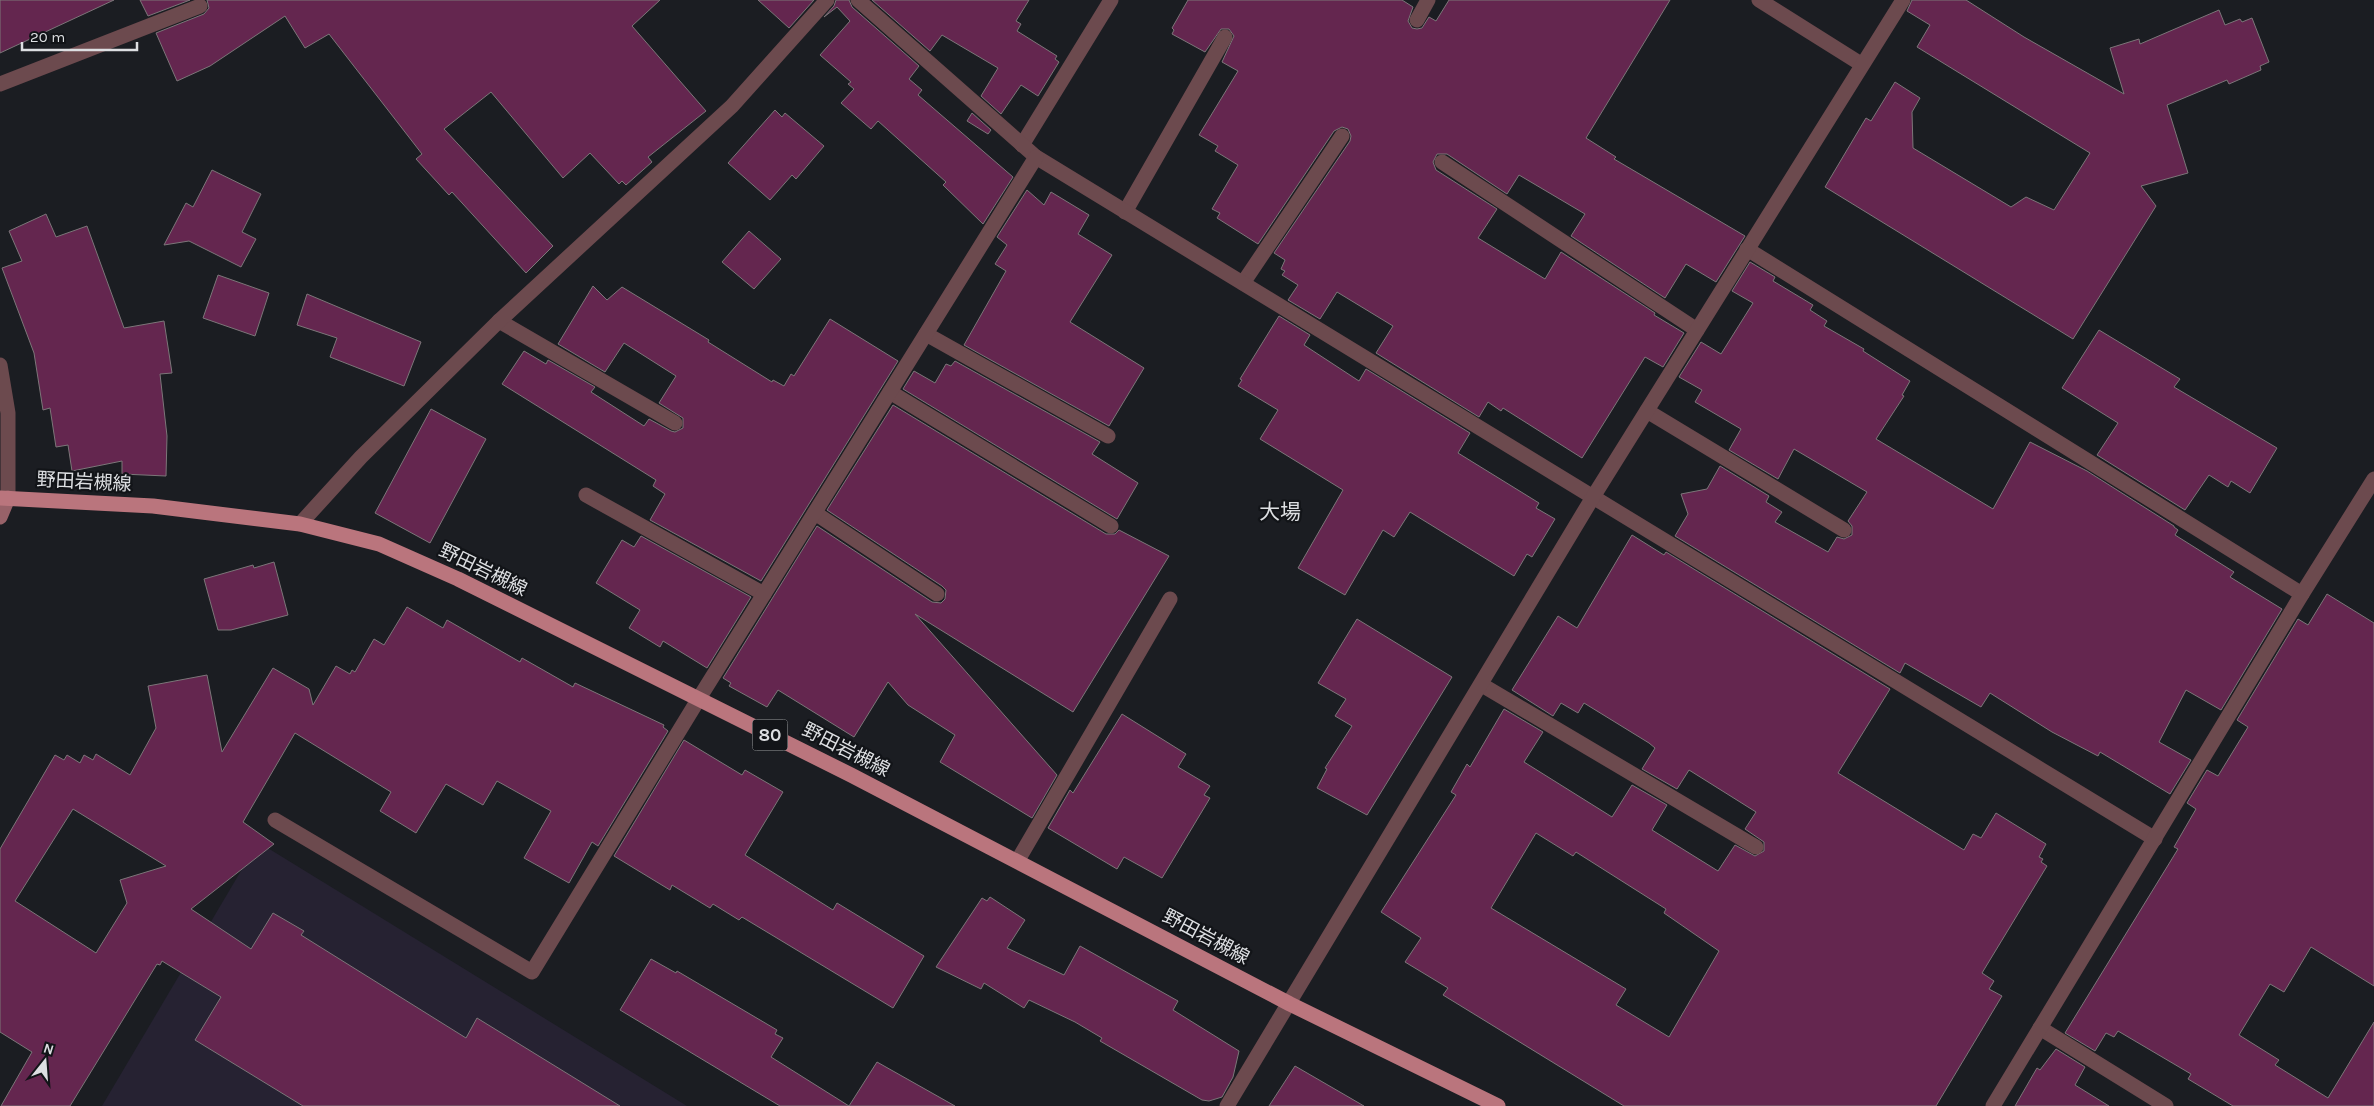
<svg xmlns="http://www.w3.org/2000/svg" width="2374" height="1106" viewBox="0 0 2374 1106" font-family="Karla,'Noto Sans JP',sans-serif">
  <rect width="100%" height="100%" fill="#1b1d22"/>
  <!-- education -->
  <path fill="#262232" d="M 258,842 L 687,1106 L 102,1106 Z"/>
  <!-- building -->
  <g fill="#64264f" stroke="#7c7679" fill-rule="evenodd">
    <path d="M 0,0 L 114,0 L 0,53 Z"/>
    <path d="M 140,0 L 190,0 L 148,16 Z"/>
    <path d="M 207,0 L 660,0 L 632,26 L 706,111 L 648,157 L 652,162 L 626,185 L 622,181 L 619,184 L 590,153 L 563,178 L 491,92 L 444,129 L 553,246 L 526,273 L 452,192 L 449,195 L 416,159 L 422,154 L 329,34 L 305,48 L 285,16 L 210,66 L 177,81 L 156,33 L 204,14 L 209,8 Z"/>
    <path d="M 758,0 L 814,0 L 789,28 Z"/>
    <path d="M 836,0 L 849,0 L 852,7 L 919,66 L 909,79 L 922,90 L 918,95 L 1013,177 L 983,224 L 943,185 L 946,182 L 878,121 L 871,129 L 841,103 L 854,89 L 848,84 L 851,82 L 820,55 L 850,21 L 837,7 L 824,17 L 834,6 Z"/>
    <path d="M 872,0 L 1029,0 L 1016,21 L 1021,24 L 1017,31 L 1057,56 L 1055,59 L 1059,62 L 1038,96 L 1021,85 L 1001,114 L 981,96 L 998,68 L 942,35 L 930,51 Z"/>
    <path d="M 1188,0 L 1402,0 L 1413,7 L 1408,21 L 1412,28 L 1417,29 L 1422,28 L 1429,17 L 1436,21 L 1449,0 L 1670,0 L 1586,138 L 1616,157 L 1614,159 L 1745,236 L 1716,282 L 1686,264 L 1665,298 L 1571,236 L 1585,214 L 1519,175 L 1507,194 L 1447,154 L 1437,154 L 1433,162 L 1436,170 L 1497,209 L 1478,238 L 1545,279 L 1561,252 L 1655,313 L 1654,315 L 1684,333 L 1663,367 L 1645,357 L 1582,458 L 1503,408 L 1501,411 L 1488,402 L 1479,417 L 1376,353 L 1393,326 L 1337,292 L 1320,319 L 1288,300 L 1298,285 L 1282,275 L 1285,271 L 1281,269 L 1285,260 L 1274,253 L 1350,141 L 1351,136 L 1348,129 L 1342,127 L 1334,131 L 1258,244 L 1217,218 L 1220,213 L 1212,209 L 1238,165 L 1215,151 L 1218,146 L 1199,135 L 1238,71 L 1222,62 L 1234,36 L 1229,29 L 1221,29 L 1205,52 L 1172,34 L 1174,30 L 1172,28 Z"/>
    <path d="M 1912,0 L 1966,0 L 2024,37 L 2124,94 L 2110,48 L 2139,39 L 2140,44 L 2219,10 L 2225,25 L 2240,19 L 2242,22 L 2252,18 L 2269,62 L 2260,66 L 2261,70 L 2229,84 L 2227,80 L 2167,105 L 2188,173 L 2141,186 L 2156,206 L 2073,339 L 1825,187 L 1866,118 L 1871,121 L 1895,82 L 1920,98 L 1912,112 L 1913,148 L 2011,207 L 2026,197 L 2054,210 L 2090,153 L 1917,47 L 1930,25 L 1907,11 Z"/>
    <path d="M 775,110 L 782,117 L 785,113 L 824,146 L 796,179 L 792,175 L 770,200 L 728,163 Z"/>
    <path d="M 972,113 L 991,130 L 988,134 L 967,121 Z"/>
    <path d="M 212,170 L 261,194 L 242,232 L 256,239 L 241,267 L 189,241 L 164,245 L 186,203 L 193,207 Z"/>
    <path d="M 1027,190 L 1044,205 L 1051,192 L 1089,215 L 1078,234 L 1112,255 L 1070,322 L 1144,368 L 1109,426 L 964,345 L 1006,271 L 995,264 L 1007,245 L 997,237 Z"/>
    <path d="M 46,214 L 56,237 L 87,226 L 124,328 L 164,321 L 172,373 L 160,374 L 167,436 L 166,476 L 122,474 L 122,461 L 72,471 L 68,445 L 56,447 L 50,408 L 43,410 L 34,353 L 2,268 L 22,261 L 9,231 Z"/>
    <path d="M 749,231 L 781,259 L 754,289 L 722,262 Z"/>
    <path d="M 1750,262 L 1775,277 L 1773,281 L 1813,305 L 1810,310 L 1827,321 L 1824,326 L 1864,349 L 1863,351 L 1910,381 L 1902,395 L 1904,396 L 1876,439 L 1993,509 L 2030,442 L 2087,471 L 2174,526 L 2174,527 L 2178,530 L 2175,535 L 2234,572 L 2230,577 L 2282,609 L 2221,710 L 2186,690 L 2159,742 L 2191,760 L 2170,794 L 2100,752 L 2098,756 L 2052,732 L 1990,693 L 1981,707 L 1905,663 L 1900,673 L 1675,536 L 1688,514 L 1681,494 L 1707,489 L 1720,466 L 1769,496 L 1766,502 L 1782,512 L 1775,522 L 1828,552 L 1837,537 L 1844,539 L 1852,535 L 1852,526 L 1848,521 L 1867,492 L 1794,449 L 1778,479 L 1729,450 L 1741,429 L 1695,402 L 1702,390 L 1679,377 L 1701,342 L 1721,354 L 1753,303 L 1732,291 Z"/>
    <path d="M 218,275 L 269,293 L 255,336 L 203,318 Z"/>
    <path d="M 593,286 L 607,300 L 622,287 L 709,340 L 708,342 L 772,382 L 773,380 L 784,386 L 791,374 L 794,376 L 830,319 L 898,361 L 761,581 L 650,520 L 665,494 L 653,486 L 656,480 L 502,384 L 524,351 L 546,364 L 548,360 L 595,387 L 591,392 L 644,426 L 649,419 L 671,431 L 675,432 L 683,428 L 683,418 L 659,403 L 676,376 L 624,343 L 605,372 L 558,344 Z"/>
    <path d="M 307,294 L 421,342 L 404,386 L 330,357 L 337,338 L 297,325 Z"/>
    <path d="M 1279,316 L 1310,335 L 1304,345 L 1359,381 L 1366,369 L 1470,433 L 1458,453 L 1539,503 L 1536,508 L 1555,519 L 1532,557 L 1527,554 L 1514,576 L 1410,512 L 1394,537 L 1383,530 L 1345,595 L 1298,568 L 1343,490 L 1260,439 L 1278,410 L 1238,386 L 1242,380 L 1240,379 Z"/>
    <path d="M 2099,330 L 2180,379 L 2174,387 L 2277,448 L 2250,493 L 2231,481 L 2228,487 L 2209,475 L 2185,510 L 2097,455 L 2118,423 L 2062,388 Z"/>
    <path d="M 955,361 L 1100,442 L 1092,454 L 1138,483 L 1117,519 L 903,389 L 914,371 L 935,383 L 946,364 L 951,366 Z"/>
    <path d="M 893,405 L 1106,534 L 1115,534 L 1119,530 L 1169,556 L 1073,712 L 915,614 L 1057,775 L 1032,818 L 940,762 L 955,735 L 908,705 L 888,682 L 854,737 L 778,690 L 767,707 L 729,686 L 731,683 L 723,678 L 817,526 L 932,602 L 941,603 L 945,599 L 946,590 L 942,586 L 827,510 Z"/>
    <path d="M 431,409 L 486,439 L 430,543 L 375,513 Z"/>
    <path d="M 1632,535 L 1664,555 L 1666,552 L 1890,689 L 1838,773 L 1964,850 L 1973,834 L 1981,838 L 1996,813 L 2046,844 L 2039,857 L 2043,859 L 2041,862 L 2047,866 L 1982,973 L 1994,981 L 1989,989 L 2002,996 L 1936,1106 L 1624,1106 L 1443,995 L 1448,988 L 1405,962 L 1421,938 L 1381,912 L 1456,795 L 1451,792 L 1467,764 L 1470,767 L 1504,709 L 1543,732 L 1524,762 L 1612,817 L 1632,785 L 1667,805 L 1652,830 L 1718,871 L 1735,845 L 1755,856 L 1764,851 L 1764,842 L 1745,829 L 1756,812 L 1689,770 L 1677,789 L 1642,769 L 1655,748 L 1649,743 L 1584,703 L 1578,713 L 1561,703 L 1553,716 L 1512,690 L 1558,616 L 1577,628 ZM 1536,833 L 1573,856 L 1576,852 L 1666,909 L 1664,913 L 1719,951 L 1669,1037 L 1616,1005 L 1626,989 L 1491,908 Z"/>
    <path d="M 641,536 L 751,597 L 707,668 L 663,641 L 660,647 L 629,628 L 640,610 L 596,583 L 622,540 L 634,547 Z"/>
    <path d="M 274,562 L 288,615 L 231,630 L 218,630 L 204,579 L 253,565 L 254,568 Z"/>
    <path d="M 2327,594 L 2374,623 L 2374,986 L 2311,947 L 2284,992 L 2270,984 L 2239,1035 L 2279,1060 L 2275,1065 L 2328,1098 L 2374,1022 L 2374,1106 L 2233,1106 L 2188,1079 L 2191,1074 L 2118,1031 L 2114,1037 L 2106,1033 L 2095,1051 L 2065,1033 L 2178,849 L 2174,847 L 2196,809 L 2187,803 L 2207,770 L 2218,776 L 2248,727 L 2237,720 L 2298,619 L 2308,625 Z"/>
    <path d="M 407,607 L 443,628 L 447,620 L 520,662 L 522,658 L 573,687 L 575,683 L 664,725 L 663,727 L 668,731 L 598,846 L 592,842 L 569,883 L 524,858 L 551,811 L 497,781 L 483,805 L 446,784 L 416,833 L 380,811 L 391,792 L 295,733 L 243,822 L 274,844 L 191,909 L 251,949 L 273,913 L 304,931 L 301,935 L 466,1038 L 477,1018 L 620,1106 L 303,1106 L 195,1040 L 221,997 L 162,961 L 160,965 L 157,964 L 70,1106 L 1,1106 L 32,1052 L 0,1032 L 0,849 L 55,755 L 64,760 L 67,755 L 80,763 L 84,755 L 93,760 L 96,754 L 130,775 L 156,728 L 148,686 L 207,675 L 222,752 L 273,668 L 309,689 L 313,705 L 336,666 L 350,674 L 352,670 L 355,672 L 374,639 L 384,645 ZM 73,809 L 166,866 L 120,880 L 127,903 L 96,953 L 15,901 Z"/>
    <path d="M 1357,619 L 1452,677 L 1367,815 L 1317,788 L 1327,769 L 1325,768 L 1352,726 L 1335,716 L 1346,699 L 1318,683 Z"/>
    <path d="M 1122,714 L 1186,754 L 1178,767 L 1210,786 L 1204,795 L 1210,798 L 1162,878 L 1124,857 L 1117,869 L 1048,828 L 1070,790 L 1073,793 Z"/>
    <path d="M 684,740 L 742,775 L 745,770 L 783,792 L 745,855 L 833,910 L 837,903 L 924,956 L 893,1008 L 742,917 L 739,920 L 713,904 L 710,908 L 672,885 L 670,890 L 614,856 Z"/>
    <path d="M 990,897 L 1025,920 L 1007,948 L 1064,975 L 1080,946 L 1178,1001 L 1173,1010 L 1239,1051 L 1233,1077 L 1222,1097 L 1209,1101 L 1202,1100 L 1100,1041 L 1102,1038 L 1075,1022 L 1029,1000 L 1024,1008 L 984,983 L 981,989 L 936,967 L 982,898 L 987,901 Z"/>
    <path d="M 651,959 L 676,973 L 677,971 L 777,1030 L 775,1034 L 783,1038 L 771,1057 L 849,1106 L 780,1106 L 620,1010 Z"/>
    <path d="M 2056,1049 L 2085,1067 L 2075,1085 L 2109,1106 L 2015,1106 L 2037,1068 L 2040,1070 Z"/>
    <path d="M 877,1062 L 955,1106 L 849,1106 Z"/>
    <path d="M 1295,1066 L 1364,1106 L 1269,1106 Z"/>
  </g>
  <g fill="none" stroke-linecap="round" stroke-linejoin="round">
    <!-- lane -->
    <g stroke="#6c4a4e" stroke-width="15">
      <path d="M 1417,20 L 1428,0"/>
      <path d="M 1022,145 L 1111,0"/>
      <path d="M 1442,162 L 1697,330"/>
      <path d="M 1125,212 L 1225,37"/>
      <path d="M 1243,283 L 1342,136"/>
      <path d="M 499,321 L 675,423"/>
      <path d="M 926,334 L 1108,436"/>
      <path d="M 890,392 L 1111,526"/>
      <path d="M 586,495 L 764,594"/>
      <path d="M 1593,497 L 2155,839"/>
      <path d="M 815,513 L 937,594"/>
      <path d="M 1018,860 L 1170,599"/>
    </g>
    <!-- street -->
    <g stroke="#6c4a4e" stroke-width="15">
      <path d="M 858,0 L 1036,157 L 1593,497"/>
      <path d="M 1759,0 L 1861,64"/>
      <path d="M 0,84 L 200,6"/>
      <path d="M 1747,249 L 2302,594"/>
      <path d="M 0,365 L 8,413 L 8,498"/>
      <path d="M 1647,411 L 1844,530"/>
      <path d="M 300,524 L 361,457 L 499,321 L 732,106 L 827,0"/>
      <path d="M 1482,685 L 1756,847"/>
      <path d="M 275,820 L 532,972 L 698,700 L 1036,157"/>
      <path d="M 2040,1028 L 2166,1106"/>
      <path d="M 1227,1106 L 1593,497 L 1903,0"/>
      <path d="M 1993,1106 L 2302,594 L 2374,479"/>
    </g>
    <!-- secondary -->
    <path stroke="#986269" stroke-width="15" d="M 0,517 L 8,498"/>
    <!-- primary -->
    <path stroke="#ba757d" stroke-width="15" d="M 0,498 L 153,506 L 300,524 L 379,544 L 458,579 L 851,775 L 1290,1004 L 1498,1106"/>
  </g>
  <g text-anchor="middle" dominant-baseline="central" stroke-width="4.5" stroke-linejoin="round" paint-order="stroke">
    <!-- shield labels -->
    <rect fill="#121418" stroke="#a0a2a5" stroke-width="1" x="752.5" y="719.5" width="35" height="31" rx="4"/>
    <g font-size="18" font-weight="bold" fill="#dddfe2">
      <text x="770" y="735">80</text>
    </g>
    <!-- street labels -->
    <g font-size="19" fill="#dddfe2" stroke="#121418">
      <text transform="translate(84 482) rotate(3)">野田岩槻線</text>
      <text transform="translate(483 570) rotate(26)">野田岩槻線</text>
      <text transform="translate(846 750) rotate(27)">野田岩槻線</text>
      <text transform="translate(1206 937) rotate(28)">野田岩槻線</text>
    </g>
    <!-- quarter labels -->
    <g font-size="21" fill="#dddfe2" stroke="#121418">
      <text x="1280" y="512">大場</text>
    </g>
  </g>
  <!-- north arrow -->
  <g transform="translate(45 1061) rotate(17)" stroke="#121418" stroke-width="4" paint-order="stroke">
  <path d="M0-4L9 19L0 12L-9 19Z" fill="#dddfe2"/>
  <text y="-8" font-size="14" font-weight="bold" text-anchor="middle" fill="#dddfe2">N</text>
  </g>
  <!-- scale -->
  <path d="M22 42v8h115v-8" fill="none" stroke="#dddfe2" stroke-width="2.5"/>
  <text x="30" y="42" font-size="15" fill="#dddfe2" stroke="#121418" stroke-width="4" paint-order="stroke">20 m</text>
</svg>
